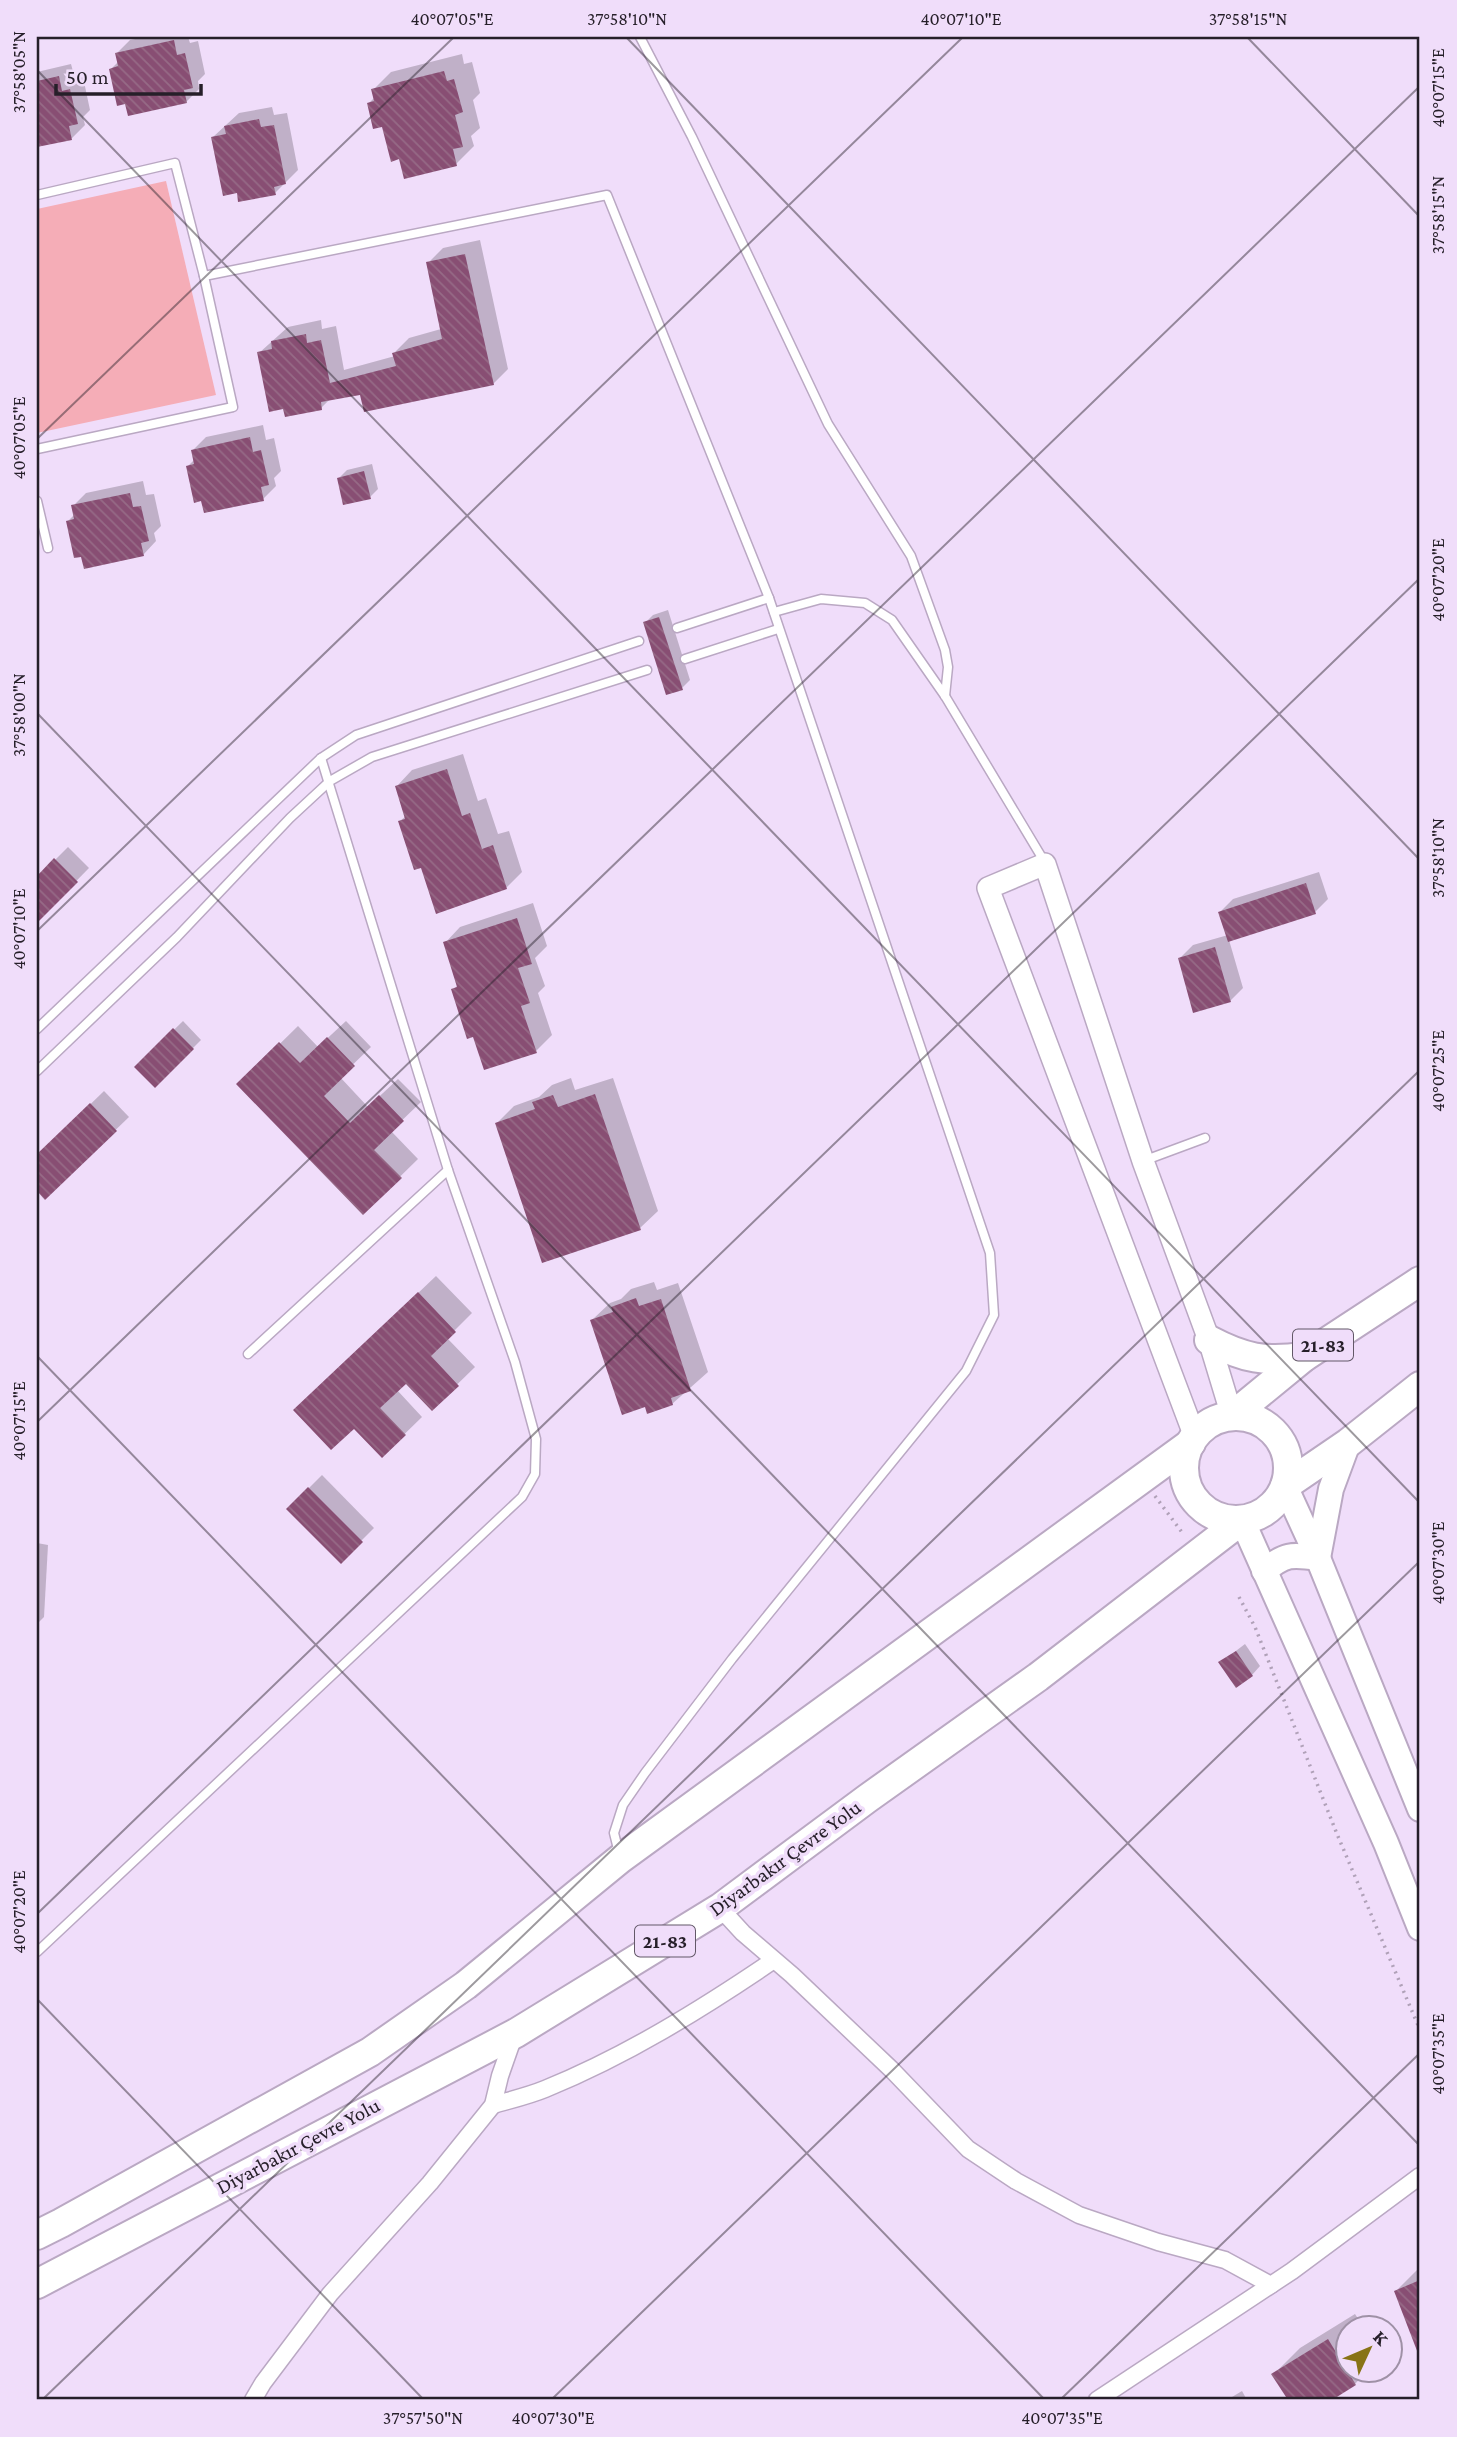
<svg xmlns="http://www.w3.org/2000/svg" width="1457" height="2437" viewBox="0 0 1457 2437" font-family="'Crimson Pro',serif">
  <defs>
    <pattern id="building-back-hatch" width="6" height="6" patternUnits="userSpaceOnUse" patternTransform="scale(1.75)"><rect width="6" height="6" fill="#884e73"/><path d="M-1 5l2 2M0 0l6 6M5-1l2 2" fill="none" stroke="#966a86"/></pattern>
  </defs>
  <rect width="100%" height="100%" fill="#f0ddfa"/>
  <!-- green -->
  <path fill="#f5adb7" d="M 166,181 L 216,395 L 37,433 L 37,209 Z"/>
  <!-- shadow -->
  <g fill="#0003">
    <path d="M 146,37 L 188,37 L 190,43 L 198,41 L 205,74 L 198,81 L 199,89 L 186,102 L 111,69 L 118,62 L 117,53 L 130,40 Z"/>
    <path d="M 462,54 L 464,64 L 472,62 L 480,93 L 473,100 L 480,128 L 471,136 L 474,146 L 456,164 L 400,157 L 369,103 L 375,97 L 373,90 L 391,72 Z"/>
    <path d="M 71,64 L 75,79 L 83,77 L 90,110 L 83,117 L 85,125 L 72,138 L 37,145 L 37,72 Z"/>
    <path d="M 272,107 L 274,115 L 287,113 L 298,170 L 275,193 L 238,191 L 213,137 L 239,113 Z"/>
    <path d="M 480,240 L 508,369 L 493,384 L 361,393 L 331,398 L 321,408 L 259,353 L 288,327 L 321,320 L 322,329 L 336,326 L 344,370 L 395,356 L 394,353 L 409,338 L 441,329 L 428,263 L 443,248 Z"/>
    <path d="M 263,425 L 266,440 L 274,438 L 281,471 L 274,478 L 276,486 L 263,499 L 203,499 L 188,466 L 195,459 L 193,450 L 206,437 Z"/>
    <path d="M 372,464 L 378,489 L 370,497 L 339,478 L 347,470 Z"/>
    <path d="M 143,481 L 146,495 L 154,494 L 161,526 L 154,533 L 156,541 L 143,555 L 68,521 L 75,514 L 73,506 L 86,493 Z"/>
    <path d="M 668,610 L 690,680 L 682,688 L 645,623 L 653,615 Z"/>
    <path d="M 463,754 L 478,801 L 486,798 L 498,834 L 509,831 L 522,872 L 506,888 L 422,866 L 400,821 L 406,816 L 397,786 L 412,770 Z"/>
    <path d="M 68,847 L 89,868 L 40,918 L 37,915 L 37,878 Z"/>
    <path d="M 1319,872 L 1328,899 L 1315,912 L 1229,940 L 1243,988 L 1230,1001 L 1180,958 L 1193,945 L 1228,935 L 1220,912 L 1233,899 Z"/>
    <path d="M 533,903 L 547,946 L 535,958 L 545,986 L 538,993 L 552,1035 L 536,1051 L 474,1034 L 453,990 L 458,985 L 445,943 L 460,927 Z"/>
    <path d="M 183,1021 L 201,1040 L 155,1086 L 136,1067 Z"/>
    <path d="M 346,1021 L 371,1047 L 340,1077 L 368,1107 L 398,1079 L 421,1102 L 391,1131 L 418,1159 L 363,1213 L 239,1084 L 298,1026 L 318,1047 Z"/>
    <path d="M 571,1078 L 575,1090 L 613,1078 L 658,1211 L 640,1228 L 497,1123 L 514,1106 L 539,1097 L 552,1085 Z"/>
    <path d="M 104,1091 L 129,1117 L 45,1198 L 37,1189 L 37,1156 Z"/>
    <path d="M 436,1276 L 472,1313 L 447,1338 L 475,1367 L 432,1409 L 406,1381 L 397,1390 L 422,1417 L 382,1456 L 354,1426 L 313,1393 Z"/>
    <path d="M 654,1282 L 657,1290 L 678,1283 L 708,1372 L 672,1404 L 592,1320 L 610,1303 L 621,1299 L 631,1289 Z"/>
    <path d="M 322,1475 L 374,1528 L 341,1561 L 288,1509 Z"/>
    <path d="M 37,1543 L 48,1545 L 44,1617 L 37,1624 Z"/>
    <path d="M 1245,1644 L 1260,1666 L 1252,1675 L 1220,1663 Z"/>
    <path d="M 1420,2267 L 1420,2353 L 1396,2291 Z"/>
    <path d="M 1355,2314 L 1364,2328 L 1348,2328 L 1348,2370 L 1368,2370 L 1355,2384 L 1328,2400 L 1290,2400 L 1274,2374 L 1300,2348 Z"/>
    <path d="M 1242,2391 L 1247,2400 L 1227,2400 Z"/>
  </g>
  <!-- building -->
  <g fill="url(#building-back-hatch)">
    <path d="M 174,40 L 177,55 L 185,53 L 193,88 L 184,90 L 187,103 L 128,116 L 125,104 L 117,106 L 109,69 L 118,66 L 115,53 Z"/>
    <path d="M 444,71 L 447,81 L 454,79 L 463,112 L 455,115 L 463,147 L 453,149 L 457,166 L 404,179 L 399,159 L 391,162 L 382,127 L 373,129 L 367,103 L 374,101 L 371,89 Z"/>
    <path d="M 59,76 L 62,91 L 70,89 L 78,124 L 69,126 L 72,140 L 37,147 L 37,81 Z"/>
    <path d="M 259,119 L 261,127 L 274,125 L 286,184 L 274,187 L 276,195 L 238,202 L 237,193 L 223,196 L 211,137 L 226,134 L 224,126 Z"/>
    <path d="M 465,254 L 494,385 L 364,412 L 360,395 L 321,402 L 322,410 L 285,417 L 283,409 L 269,412 L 257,352 L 272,349 L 271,341 L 306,334 L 307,343 L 321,340 L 330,383 L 396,366 L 392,353 L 442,339 L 426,262 Z"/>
    <path d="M 250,437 L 253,452 L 261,450 L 269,485 L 261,487 L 264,501 L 204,513 L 201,501 L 194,503 L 186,466 L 194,464 L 191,450 Z"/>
    <path d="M 364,471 L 371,499 L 343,505 L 337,478 Z"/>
    <path d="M 130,493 L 133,507 L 141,506 L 149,541 L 141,543 L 144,556 L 84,569 L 81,557 L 74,558 L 66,521 L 74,519 L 71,505 Z"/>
    <path d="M 659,617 L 683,690 L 666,695 L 643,622 Z"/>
    <path d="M 447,769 L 462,816 L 470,813 L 482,849 L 493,845 L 507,889 L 436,914 L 421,868 L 414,870 L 398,821 L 405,819 L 395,786 Z"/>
    <path d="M 54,858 L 78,882 L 37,923 L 37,876 Z"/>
    <path d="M 1306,883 L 1316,914 L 1228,942 L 1218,912 Z"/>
    <path d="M 517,918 L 532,964 L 518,968 L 530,1003 L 521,1006 L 537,1053 L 484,1070 L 473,1037 L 467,1039 L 451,989 L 457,987 L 443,942 Z"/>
    <path d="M 1215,947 L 1231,1002 L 1193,1013 L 1178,958 Z"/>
    <path d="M 173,1028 L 194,1049 L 155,1088 L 134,1067 Z"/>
    <path d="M 327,1037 L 355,1066 L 324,1096 L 350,1123 L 379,1095 L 404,1121 L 374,1150 L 402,1178 L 363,1215 L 236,1084 L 279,1042 L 300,1063 Z"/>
    <path d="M 595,1094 L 641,1230 L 542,1263 L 495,1123 L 535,1109 L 532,1102 L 553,1095 L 558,1107 Z"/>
    <path d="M 90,1103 L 117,1131 L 45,1200 L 37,1191 L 37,1154 Z"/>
    <path d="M 418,1292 L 456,1332 L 431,1356 L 459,1386 L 432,1411 L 406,1384 L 380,1408 L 406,1435 L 382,1458 L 354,1429 L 331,1450 L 293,1410 Z"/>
    <path d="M 636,1298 L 639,1306 L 661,1299 L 691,1391 L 671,1398 L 673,1405 L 647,1414 L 645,1407 L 622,1415 L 590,1320 L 613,1312 L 611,1307 Z"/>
    <path d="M 308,1487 L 363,1542 L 341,1564 L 286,1509 Z"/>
    <path d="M 1236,1651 L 1253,1676 L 1236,1688 L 1218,1662 Z"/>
    <path d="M 1420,2280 L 1420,2355 L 1419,2356 L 1394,2291 Z"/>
    <path d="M 1328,2339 L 1356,2385 L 1332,2400 L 1288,2400 L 1271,2374 Z"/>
  </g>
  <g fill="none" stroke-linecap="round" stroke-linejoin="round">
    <!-- lane casing -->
    <g stroke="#baa8c3" stroke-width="11">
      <g id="lane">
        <path d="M 640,37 L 692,137 L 828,424 L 911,556 L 945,650 L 948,667 L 945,696"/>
        <path d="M 37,195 L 175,163 L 204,276 L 233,407 L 37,449"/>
        <path d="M 204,276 L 607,195 L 769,598 L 990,1253 L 994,1315 L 966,1371 L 732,1659 L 645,1773 L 623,1805 L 614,1833 L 619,1853"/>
        <path d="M 37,501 L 48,548"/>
        <path d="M 774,612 L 821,599 L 865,603 L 892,620 L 945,696 L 1044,861"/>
        <path d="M 677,628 L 769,598"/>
        <path d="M 685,659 L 778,629"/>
        <path d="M 37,1029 L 321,758 L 356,735 L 639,641"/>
        <path d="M 37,1071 L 177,937 L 290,818 L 330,781 L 372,757 L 647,670"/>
        <path d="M 1143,1161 L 1205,1138"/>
        <path d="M 248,1354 L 448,1170"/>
        <path d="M 37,1952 L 522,1497 L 535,1474 L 536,1439 L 515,1362 L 448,1170 L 321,758"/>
      </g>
    </g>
    <!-- street casing -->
    <g stroke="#baa8c3" stroke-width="19">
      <g id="street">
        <path d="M 720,1908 L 743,1933 L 792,1975 L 892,2070 L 968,2149 L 1016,2181 L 1079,2215 L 1158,2242 L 1225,2260 L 1271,2285"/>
        <path d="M 493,2105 C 510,2100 528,2096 545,2089 C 626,2056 702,2009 774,1960"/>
        <path d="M 253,2400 L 263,2383 L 330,2294 L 430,2183 L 493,2105 L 500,2076 L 515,2033"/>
        <path d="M 1097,2400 L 1292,2271 L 1420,2176"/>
      </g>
    </g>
    <!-- secondary casing -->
    <g stroke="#baa8c3" stroke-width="24">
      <path id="secondary" d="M 1195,1437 L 988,888 L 1045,864 L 1143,1161 L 1209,1340 L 1232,1416"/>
    </g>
    <!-- primary casing -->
    <g stroke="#baa8c3" stroke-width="28">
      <g id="primary">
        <path d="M 1285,1486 L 1318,1558 L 1420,1809"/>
        <path d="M 1242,1520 L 1386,1843 L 1420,1928"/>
        <path d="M 1264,1571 C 1285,1554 1291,1554 1318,1558 L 1331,1489 L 1348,1443"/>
      </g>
    </g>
    <!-- highway casing -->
    <g stroke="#baa8c3" stroke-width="32">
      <g id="highway">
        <path d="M 1209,1340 C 1245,1359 1264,1362 1304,1357"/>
        <path d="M 1232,1416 L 1304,1357 L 1420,1281"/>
        <circle cx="1236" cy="1468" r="52"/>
        <path d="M 1285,1486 L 1348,1443 L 1420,1386"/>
        <path d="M 37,2235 L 61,2223 L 370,2052 L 466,1985 L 620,1859 L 1191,1443"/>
        <path d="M 37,2284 L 516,2033 L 720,1908 L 868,1798 L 1038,1677 L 1242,1520"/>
      </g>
    </g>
    <!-- path -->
    <g stroke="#b0a1b8" stroke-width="3.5" stroke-dasharray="2 5" stroke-linecap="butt">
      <path d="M 1155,1496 L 1184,1535"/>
      <path d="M 1239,1597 L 1255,1627 L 1337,1834 L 1420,2030"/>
    </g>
    <!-- lane -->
    <use href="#lane" stroke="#fff" stroke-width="8"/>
    <!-- street -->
    <use href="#street" stroke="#fff" stroke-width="16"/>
    <!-- secondary -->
    <use href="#secondary" stroke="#fff" stroke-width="21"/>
    <!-- primary -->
    <use href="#primary" stroke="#fff" stroke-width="24"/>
    <!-- highway -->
    <use href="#highway" stroke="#fff" stroke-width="28"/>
  </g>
  <!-- ticks -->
  <path fill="none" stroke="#261f29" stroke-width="2" stroke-opacity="0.45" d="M 626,37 L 1420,860M 1247,37 L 1420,217M 37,70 L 1420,1503M 37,439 L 454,37M 37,713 L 1420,2146M 37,931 L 963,37M 37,1356 L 1045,2400M 37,1422 L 1420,86M 37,1914 L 1420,578M 37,1999 L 424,2400M 42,2400 L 1420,1070M 551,2400 L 1420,1561M 1060,2400 L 1420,2053"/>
  <g text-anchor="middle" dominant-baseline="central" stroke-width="7" stroke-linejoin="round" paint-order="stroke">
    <!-- shield labels -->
    <g fill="#f0ddfa" stroke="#635868" stroke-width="2">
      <rect x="1293" y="1329.5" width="60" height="31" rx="5"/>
      <rect x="635" y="1925.5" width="60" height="31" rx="5"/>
    </g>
    <g font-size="19" font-weight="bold" fill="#261f29">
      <text x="1323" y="1345">21-83</text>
      <text x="665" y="1941">21-83</text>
    </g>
    <!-- street labels -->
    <g font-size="21" fill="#261f29" stroke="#f0ddfa">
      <text transform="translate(785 1858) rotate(-36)">Diyarbakır Çevre Yolu</text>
      <text transform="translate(298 2146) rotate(-28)">Diyarbakır Çevre Yolu</text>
    </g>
  </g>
  <!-- border -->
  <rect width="1457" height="2437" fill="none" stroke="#f0ddfa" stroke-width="77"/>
  <!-- north arrow -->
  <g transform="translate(1369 2349) rotate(46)"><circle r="33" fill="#f0ddfa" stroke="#9f91a6" stroke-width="2"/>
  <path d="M0-5L12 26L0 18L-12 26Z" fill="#887315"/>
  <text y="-10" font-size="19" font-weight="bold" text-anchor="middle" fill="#261f29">K</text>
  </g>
  <!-- scale -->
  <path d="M56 84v10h145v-10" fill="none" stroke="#261f29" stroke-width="3.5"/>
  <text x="66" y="84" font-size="21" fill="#261f29" stroke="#f0ddfa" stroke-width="5" paint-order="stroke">50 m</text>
  <rect x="38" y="38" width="1380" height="2360" fill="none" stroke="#261f29" stroke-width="2.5"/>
  <g font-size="18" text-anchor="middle" fill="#261f29">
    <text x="452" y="25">40°07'05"E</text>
    <text x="627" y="25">37°58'10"N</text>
    <text x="961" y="25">40°07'10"E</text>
    <text x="1248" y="25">37°58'15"N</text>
    <text transform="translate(19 72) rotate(-90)" y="6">37°58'05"N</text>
    <text transform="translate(1438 88) rotate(-90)" y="6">40°07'15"E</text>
    <text transform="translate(1438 215) rotate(-90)" y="6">37°58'15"N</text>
    <text transform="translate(19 438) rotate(-90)" y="6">40°07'05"E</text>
    <text transform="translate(1438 580) rotate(-90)" y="6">40°07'20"E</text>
    <text transform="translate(19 715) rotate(-90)" y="6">37°58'00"N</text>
    <text transform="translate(1438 858) rotate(-90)" y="6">37°58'10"N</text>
    <text transform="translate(19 929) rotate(-90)" y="6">40°07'10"E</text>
    <text transform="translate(1438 1071) rotate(-90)" y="6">40°07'25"E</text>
    <text transform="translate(19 1421) rotate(-90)" y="6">40°07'15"E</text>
    <text transform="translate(1438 1563) rotate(-90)" y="6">40°07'30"E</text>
    <text transform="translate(19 1912) rotate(-90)" y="6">40°07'20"E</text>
    <text transform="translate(1438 2054) rotate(-90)" y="6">40°07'35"E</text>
    <text x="423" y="2424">37°57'50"N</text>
    <text x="553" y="2424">40°07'30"E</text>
    <text x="1062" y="2424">40°07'35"E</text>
  </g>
</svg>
